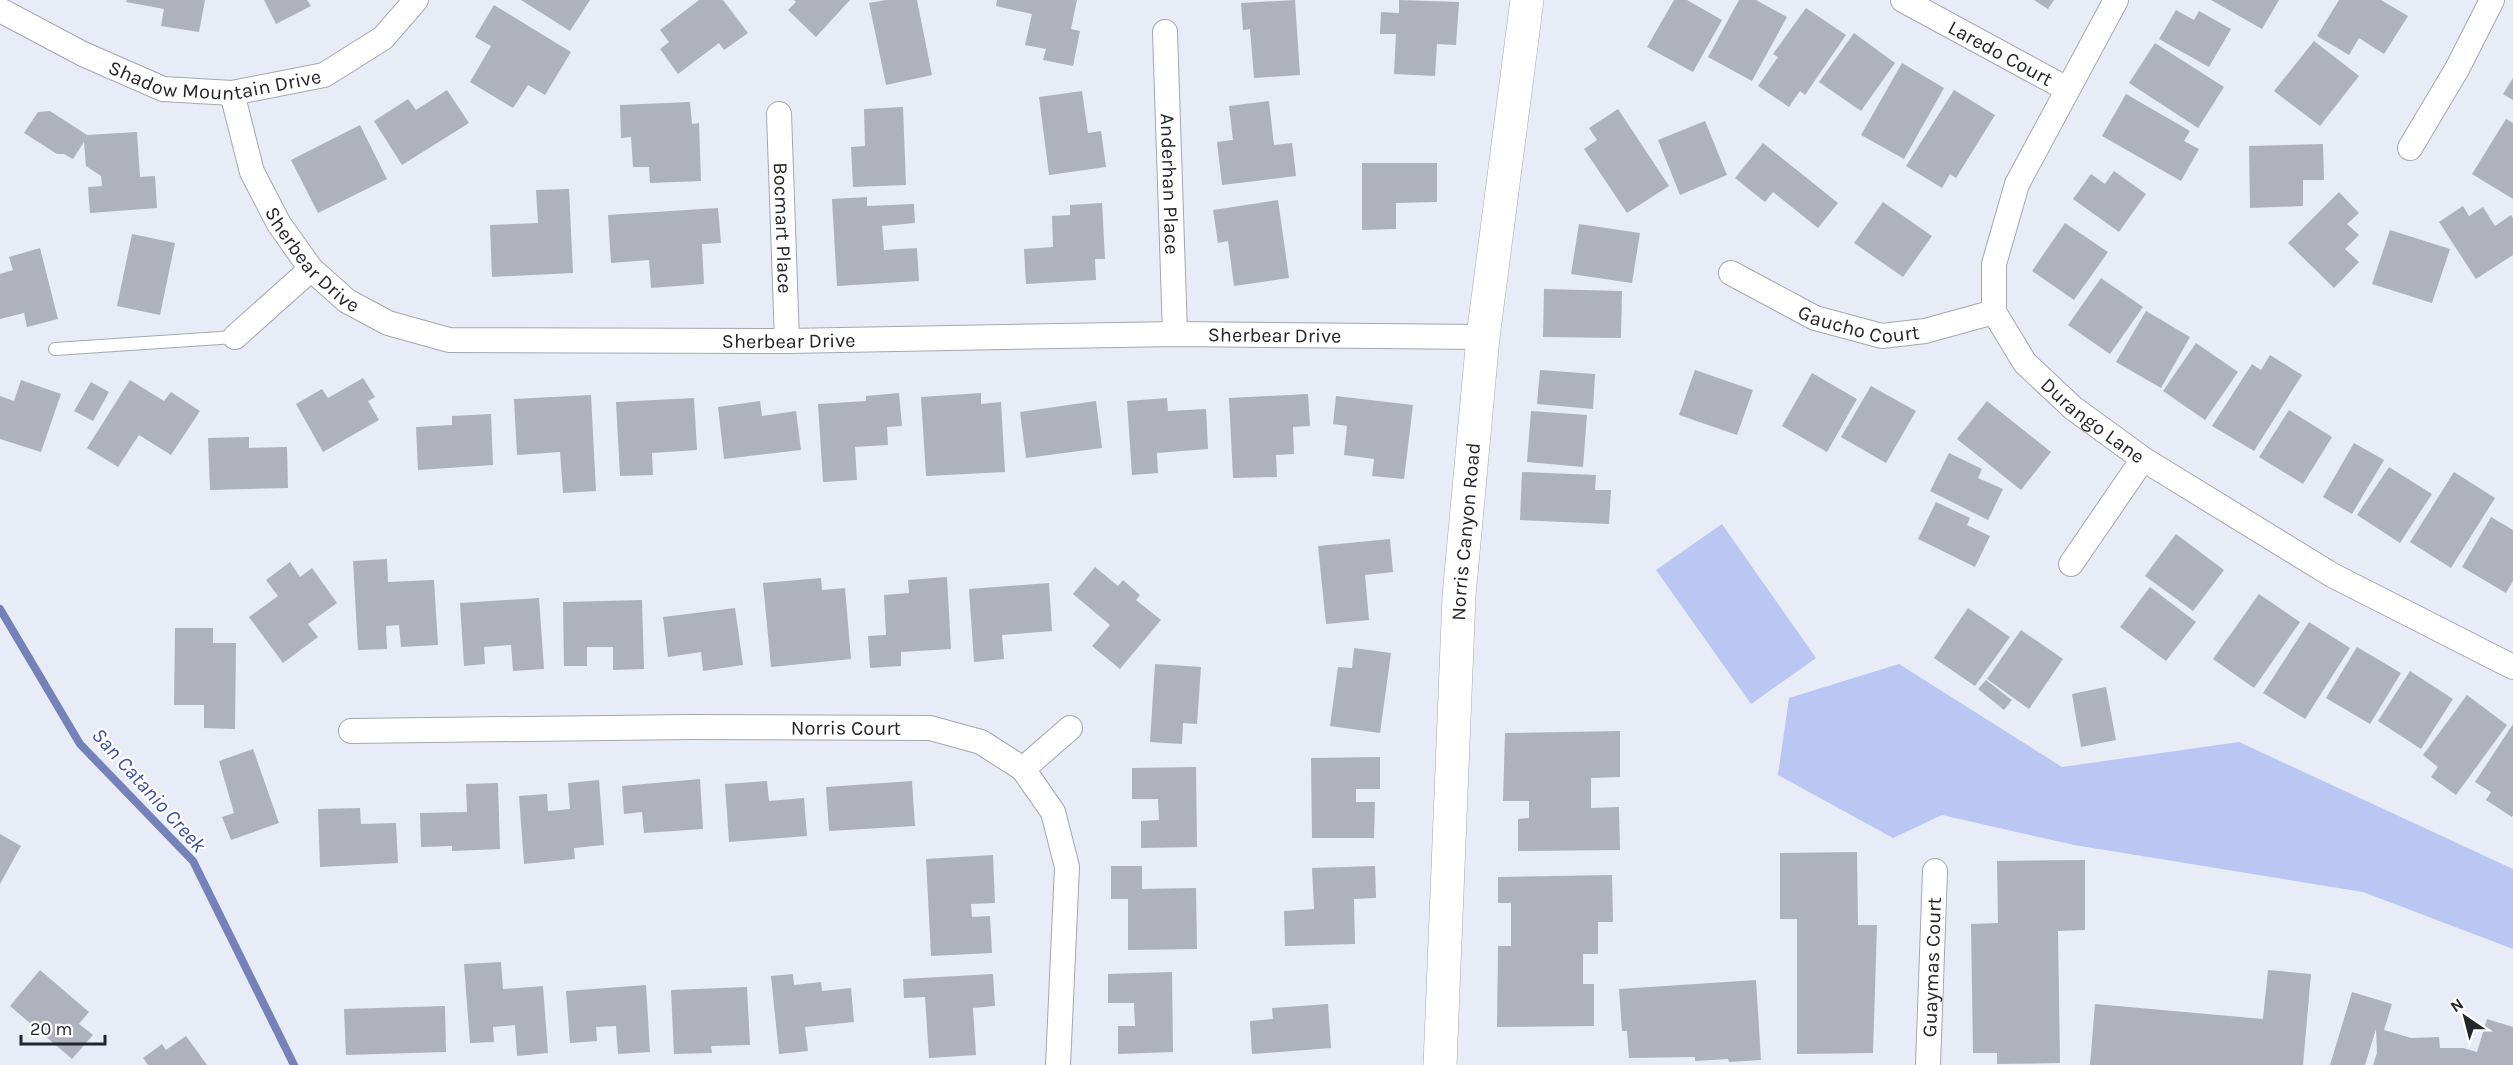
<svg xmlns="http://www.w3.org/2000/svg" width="2513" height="1065" viewBox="0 0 2513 1065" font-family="Karla,sans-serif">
  <rect width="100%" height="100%" fill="#e8ecf7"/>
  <!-- green -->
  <g fill="#bac7f3">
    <path d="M 1722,524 L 1816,658 L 1751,704 L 1656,570 Z"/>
    <path d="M 1899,664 L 2062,767 L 2239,742 L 2513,869 L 2513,949 L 2363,892 L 2074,845 L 1942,815 L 1893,838 L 1778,775 L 1789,698 Z"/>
  </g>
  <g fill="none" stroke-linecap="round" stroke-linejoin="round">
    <!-- stream -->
    <path stroke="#7482b9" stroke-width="8" d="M 0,609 L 80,744 L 193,861 L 294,1065"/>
  </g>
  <!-- building -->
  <g fill="#afb2bd">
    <path d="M 127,0 L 205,0 L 199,32 L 161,26 L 164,9 L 126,2 Z"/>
    <path d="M 264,0 L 307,0 L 311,6 L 276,24 Z"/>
    <path d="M 521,0 L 590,0 L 570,31 Z"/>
    <path d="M 699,0 L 723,0 L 748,33 L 724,50 L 719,43 L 678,74 L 660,49 L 669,42 L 660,30 Z"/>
    <path d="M 794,0 L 850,0 L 816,37 L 788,10 L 796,2 Z"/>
    <path d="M 886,0 L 917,0 L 932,75 L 886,85 L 869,3 Z"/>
    <path d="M 997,0 L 1077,0 L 1071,29 L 1080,31 L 1073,66 L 1043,60 L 1046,49 L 1025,45 L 1032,14 L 996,6 Z"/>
    <path d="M 1295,0 L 1300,75 L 1254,78 L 1250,29 L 1243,30 L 1241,3 Z"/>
    <path d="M 1399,0 L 1459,2 L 1456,45 L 1437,44 L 1435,76 L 1394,74 L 1396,34 L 1380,34 L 1381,12 L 1399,13 Z"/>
    <path d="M 1674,0 L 1687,0 L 1722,20 L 1693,72 L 1647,47 Z"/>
    <path d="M 1739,0 L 1756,0 L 1787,17 L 1752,81 L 1708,57 Z"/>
    <path d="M 2034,0 L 2054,0 L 2048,9 Z"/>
    <path d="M 2211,0 L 2279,0 L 2262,29 Z"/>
    <path d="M 2339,0 L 2381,0 L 2408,16 L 2384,54 L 2359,38 L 2349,55 L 2317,36 Z"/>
    <path d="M 494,5 L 571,52 L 545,95 L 528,85 L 513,108 L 470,82 L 491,46 L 475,37 Z"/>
    <path d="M 1806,8 L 1846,35 L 1805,95 L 1800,91 L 1789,107 L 1758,86 L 1778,57 L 1773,54 Z"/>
    <path d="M 2176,10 L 2194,20 L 2199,11 L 2231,29 L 2209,67 L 2159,39 Z"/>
    <path d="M 1854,33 L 1895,63 L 1861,111 L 1819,82 Z"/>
    <path d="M 2314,41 L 2359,76 L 2320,126 L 2274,91 Z"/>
    <path d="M 2155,43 L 2224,87 L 2198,128 L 2129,83 Z"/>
    <path d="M 1902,63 L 1944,88 L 1904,159 L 1861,135 Z"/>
    <path d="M 2513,78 L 2513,100 L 2503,94 Z"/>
    <path d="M 447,90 L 469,123 L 402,165 L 374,121 L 408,99 L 416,110 Z"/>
    <path d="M 1954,90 L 1995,115 L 1956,178 L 1950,174 L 1942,188 L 1906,166 Z"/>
    <path d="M 1082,91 L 1088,133 L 1101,131 L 1106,167 L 1049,175 L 1039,97 Z"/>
    <path d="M 2126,94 L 2190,131 L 2184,141 L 2199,149 L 2181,181 L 2102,136 Z"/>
    <path d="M 1269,101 L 1274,145 L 1292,143 L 1296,176 L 1222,185 L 1217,142 L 1233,140 L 1229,106 Z"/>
    <path d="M 690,102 L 692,124 L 699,123 L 701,181 L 650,183 L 649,167 L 633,167 L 631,137 L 621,138 L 620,105 Z"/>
    <path d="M 903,107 L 906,185 L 853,187 L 851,147 L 865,146 L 864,109 Z"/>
    <path d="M 1618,109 L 1669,186 L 1627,213 L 1584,149 L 1597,140 L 1589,128 Z"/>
    <path d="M 50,111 L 87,135 L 137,132 L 140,177 L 155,176 L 157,208 L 90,213 L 88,187 L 102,186 L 101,176 L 86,166 L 84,142 L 73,159 L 64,154 L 57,154 L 24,133 L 38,112 Z"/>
    <path d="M 2506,119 L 2513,123 L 2513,199 L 2472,174 Z"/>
    <path d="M 1705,121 L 1727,175 L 1680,195 L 1658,140 Z"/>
    <path d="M 360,125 L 387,179 L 318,213 L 291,160 Z"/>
    <path d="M 1763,143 L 1838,203 L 1818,228 L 1773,192 L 1765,202 L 1735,178 Z"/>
    <path d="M 2323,144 L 2324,180 L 2303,180 L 2303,206 L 2250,208 L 2249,146 Z"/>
    <path d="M 1362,163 L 1437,163 L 1437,202 L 1396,203 L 1396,229 L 1362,230 Z"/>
    <path d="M 2114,171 L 2146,194 L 2119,232 L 2073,199 L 2091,174 L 2105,184 Z"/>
    <path d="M 569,189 L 573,273 L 492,277 L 490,225 L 538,223 L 536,190 Z"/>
    <path d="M 2339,192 L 2359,213 L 2347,224 L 2359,235 L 2345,249 L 2359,262 L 2334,288 L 2288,243 Z"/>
    <path d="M 867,197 L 867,206 L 914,204 L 915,223 L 882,226 L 884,250 L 917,248 L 919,281 L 837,286 L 832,199 Z"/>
    <path d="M 1278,200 L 1289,278 L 1234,286 L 1228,241 L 1218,243 L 1213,210 Z"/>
    <path d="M 1883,202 L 1932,236 L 1903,277 L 1854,243 Z"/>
    <path d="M 1102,203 L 1105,259 L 1095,259 L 1096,280 L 1026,284 L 1024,249 L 1053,247 L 1052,216 L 1070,215 L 1070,205 Z"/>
    <path d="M 2463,206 L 2469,216 L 2483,207 L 2495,226 L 2511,215 L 2513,218 L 2513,255 L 2476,279 L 2439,222 Z"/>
    <path d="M 718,208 L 721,243 L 702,244 L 704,284 L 651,288 L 649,260 L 611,263 L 608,215 Z"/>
    <path d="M 2065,223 L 2108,252 L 2074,300 L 2032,271 Z"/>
    <path d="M 1579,224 L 1640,233 L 1632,283 L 1571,274 Z"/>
    <path d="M 2390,230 L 2450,249 L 2432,303 L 2372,284 Z"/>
    <path d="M 132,234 L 175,243 L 160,315 L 117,306 Z"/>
    <path d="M 40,248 L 58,319 L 27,327 L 24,313 L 0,319 L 0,274 L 13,270 L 9,257 Z"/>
    <path d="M 2101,278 L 2143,307 L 2110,354 L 2068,325 Z"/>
    <path d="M 1544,289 L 1622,291 L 1621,338 L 1543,337 Z"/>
    <path d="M 2146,311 L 2190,337 L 2161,388 L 2116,362 Z"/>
    <path d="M 2196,343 L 2238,372 L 2205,420 L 2163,391 Z"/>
    <path d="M 2270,355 L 2302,375 L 2254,451 L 2212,426 L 2252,364 L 2261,370 Z"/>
    <path d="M 1540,370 L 1595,374 L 1593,409 L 1537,404 Z"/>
    <path d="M 1695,370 L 1753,390 L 1737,435 L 1679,415 Z"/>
    <path d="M 1812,373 L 1857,399 L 1827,452 L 1782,426 Z"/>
    <path d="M 363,378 L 375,397 L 368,401 L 379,420 L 323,452 L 296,404 L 322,389 L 328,398 Z"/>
    <path d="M 21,380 L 61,394 L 41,452 L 0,439 L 0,396 L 14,401 Z"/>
    <path d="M 130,380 L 164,401 L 171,392 L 200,411 L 171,455 L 139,435 L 118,467 L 87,448 Z"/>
    <path d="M 91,382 L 109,392 L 93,421 L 74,411 Z"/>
    <path d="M 1871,386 L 1916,411 L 1886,463 L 1841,437 Z"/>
    <path d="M 899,393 L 902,426 L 887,427 L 888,445 L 855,447 L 857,480 L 823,482 L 818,404 L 866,401 L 866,396 Z"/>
    <path d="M 981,393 L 981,404 L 1001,402 L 1005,472 L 926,476 L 921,397 Z"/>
    <path d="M 1308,394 L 1310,426 L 1293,427 L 1294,454 L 1276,455 L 1277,477 L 1233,478 L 1229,398 Z"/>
    <path d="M 591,395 L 596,491 L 563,493 L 560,452 L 517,455 L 514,399 Z"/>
    <path d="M 1336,396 L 1413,405 L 1404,479 L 1372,476 L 1374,459 L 1344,455 L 1347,426 L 1333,424 Z"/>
    <path d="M 694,398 L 697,450 L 652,453 L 653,475 L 620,476 L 616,402 Z"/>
    <path d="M 1167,398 L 1168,411 L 1206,409 L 1208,449 L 1157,453 L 1158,473 L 1132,475 L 1127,401 Z"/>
    <path d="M 760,401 L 762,416 L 796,411 L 801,450 L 724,459 L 718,407 Z"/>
    <path d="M 1096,401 L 1102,448 L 1026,458 L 1020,412 Z"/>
    <path d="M 1987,401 L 2051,452 L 2021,490 L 1957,439 Z"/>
    <path d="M 2289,410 L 2332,437 L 2303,484 L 2259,457 Z"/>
    <path d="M 1531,411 L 1587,415 L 1583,467 L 1527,462 Z"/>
    <path d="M 491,414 L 493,465 L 418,470 L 416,427 L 452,425 L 452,416 Z"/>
    <path d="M 249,437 L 249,448 L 287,447 L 288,488 L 210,490 L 208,438 Z"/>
    <path d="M 2354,443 L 2384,460 L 2352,514 L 2323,497 Z"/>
    <path d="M 1949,453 L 1982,469 L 1978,478 L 2003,489 L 1988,520 L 1930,491 Z"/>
    <path d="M 2389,467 L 2432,494 L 2400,543 L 2357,515 Z"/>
    <path d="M 1522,472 L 1596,475 L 1595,490 L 1611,490 L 1609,524 L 1520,520 Z"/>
    <path d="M 2454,472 L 2495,498 L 2451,568 L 2410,542 Z"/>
    <path d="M 1936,502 L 1970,518 L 1967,525 L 1990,536 L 1975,567 L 1918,539 Z"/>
    <path d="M 2491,517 L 2513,530 L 2513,581 L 2506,593 L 2462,567 Z"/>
    <path d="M 2176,534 L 2224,570 L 2193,611 L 2145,576 Z"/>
    <path d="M 1390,539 L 1393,572 L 1365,575 L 1369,620 L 1326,624 L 1318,546 Z"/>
    <path d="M 387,559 L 388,582 L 434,580 L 438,645 L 401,647 L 399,625 L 386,626 L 387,649 L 358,650 L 353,561 Z"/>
    <path d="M 290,562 L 300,577 L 312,568 L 337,603 L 308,624 L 318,637 L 283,663 L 249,617 L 278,596 L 266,580 Z"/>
    <path d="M 1095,567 L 1118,586 L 1123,580 L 1140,595 L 1136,600 L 1161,620 L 1120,669 L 1092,646 L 1110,625 L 1073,594 Z"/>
    <path d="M 947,577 L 951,649 L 901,652 L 901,666 L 870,668 L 868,636 L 886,635 L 884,595 L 909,593 L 908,580 Z"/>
    <path d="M 821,578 L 822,590 L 845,588 L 851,659 L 771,667 L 763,583 Z"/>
    <path d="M 1049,583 L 1052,631 L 1002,635 L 1004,659 L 974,662 L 969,589 Z"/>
    <path d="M 2150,587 L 2196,622 L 2166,661 L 2120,627 Z"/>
    <path d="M 2259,594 L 2300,622 L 2254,688 L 2213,659 Z"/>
    <path d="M 539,598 L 544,669 L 513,671 L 511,645 L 484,647 L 485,664 L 464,666 L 460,603 Z"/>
    <path d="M 642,600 L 644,669 L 613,670 L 613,647 L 587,647 L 587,666 L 564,666 L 563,602 Z"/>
    <path d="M 735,608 L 743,665 L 703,671 L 701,652 L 668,657 L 663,617 Z"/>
    <path d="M 1968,608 L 2010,637 L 1975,686 L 1934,658 Z"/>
    <path d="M 2309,622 L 2350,648 L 2305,719 L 2263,693 Z"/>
    <path d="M 175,628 L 213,628 L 213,643 L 236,643 L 235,729 L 204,728 L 204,705 L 174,705 Z"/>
    <path d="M 2021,630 L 2063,659 L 2029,709 L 1987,679 Z"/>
    <path d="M 2357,647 L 2401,673 L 2370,724 L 2326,698 Z"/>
    <path d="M 1354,648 L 1391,653 L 1380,733 L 1330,726 L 1338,667 L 1352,668 Z"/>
    <path d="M 1155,664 L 1201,667 L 1197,724 L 1183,723 L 1182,744 L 1150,742 Z"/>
    <path d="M 2410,671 L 2453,699 L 2421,749 L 2378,721 Z"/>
    <path d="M 1986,680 L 2012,700 L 2004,710 L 1978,689 Z"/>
    <path d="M 2106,687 L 2116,740 L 2081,747 L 2072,694 Z"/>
    <path d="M 2467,695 L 2507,725 L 2456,795 L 2431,777 L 2438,767 L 2423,755 Z"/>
    <path d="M 2513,724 L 2513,815 L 2512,817 L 2486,800 L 2491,792 L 2475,782 Z"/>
    <path d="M 1620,731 L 1620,777 L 1591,778 L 1591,808 L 1619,807 L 1620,850 L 1518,851 L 1518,819 L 1529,818 L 1529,801 L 1503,801 L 1505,733 Z"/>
    <path d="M 253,749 L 279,823 L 231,840 L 222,817 L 234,813 L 219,761 Z"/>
    <path d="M 1380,757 L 1380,789 L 1356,789 L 1356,802 L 1375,802 L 1374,838 L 1312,838 L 1311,758 Z"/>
    <path d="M 1196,767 L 1197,847 L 1141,848 L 1141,821 L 1159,820 L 1158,799 L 1132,799 L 1132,768 Z"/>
    <path d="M 700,779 L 703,829 L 644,833 L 642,812 L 624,814 L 622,786 Z"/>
    <path d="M 599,780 L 604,845 L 574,848 L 575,859 L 524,864 L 519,796 L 547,794 L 548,811 L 570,809 L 568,783 Z"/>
    <path d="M 767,781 L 769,801 L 804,798 L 807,836 L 729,842 L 725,784 Z"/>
    <path d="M 912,781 L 915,826 L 829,831 L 826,787 Z"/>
    <path d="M 498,783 L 500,849 L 452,851 L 452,846 L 421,847 L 420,813 L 467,812 L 466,784 Z"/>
    <path d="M 360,808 L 361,824 L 396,823 L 398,863 L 320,867 L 318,809 Z"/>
    <path d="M 0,834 L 21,846 L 0,884 Z"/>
    <path d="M 1857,852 L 1858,925 L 1877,925 L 1873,1053 L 1797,1054 L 1797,919 L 1780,919 L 1780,853 Z"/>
    <path d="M 993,855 L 995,903 L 971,904 L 972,917 L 990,916 L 992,953 L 931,956 L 926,859 Z"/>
    <path d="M 2085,860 L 2085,930 L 2058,931 L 2060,1063 L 1997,1064 L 1997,1053 L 1973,1053 L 1971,924 L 1998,923 L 1997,861 Z"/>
    <path d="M 1111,866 L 1142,866 L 1142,889 L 1196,888 L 1197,949 L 1128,950 L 1128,899 L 1111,899 Z"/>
    <path d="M 1375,866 L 1376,898 L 1354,899 L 1355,944 L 1285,946 L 1284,911 L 1314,909 L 1312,868 Z"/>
    <path d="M 1612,875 L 1613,922 L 1598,922 L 1598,954 L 1583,954 L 1583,984 L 1594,984 L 1594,1026 L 1497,1027 L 1498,946 L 1511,946 L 1511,903 L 1498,903 L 1498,877 Z"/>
    <path d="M 501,962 L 503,989 L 543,986 L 548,1053 L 517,1056 L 515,1025 L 493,1027 L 494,1042 L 470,1043 L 464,964 Z"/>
    <path d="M 40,970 L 89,1012 L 79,1024 L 93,1035 L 72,1059 L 10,1006 Z"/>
    <path d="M 2268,970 L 2311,974 L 2303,1065 L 2090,1065 L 2095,1004 L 2263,1019 Z"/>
    <path d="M 1172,972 L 1173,1052 L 1118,1054 L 1118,1026 L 1135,1026 L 1134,1003 L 1108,1003 L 1108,974 Z"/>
    <path d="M 793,974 L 794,985 L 821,982 L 822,991 L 851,988 L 854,1022 L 805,1027 L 808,1051 L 779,1054 L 771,976 Z"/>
    <path d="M 993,974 L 995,1006 L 973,1008 L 976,1055 L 929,1058 L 925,997 L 904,998 L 903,979 Z"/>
    <path d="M 1756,980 L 1761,1060 L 1729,1062 L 1728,1059 L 1695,1061 L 1695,1057 L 1629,1058 L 1627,1031 L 1622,1031 L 1619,989 Z"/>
    <path d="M 646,985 L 650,1052 L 618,1054 L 616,1026 L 596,1027 L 597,1041 L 570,1043 L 566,991 Z"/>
    <path d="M 747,987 L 750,1045 L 711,1046 L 712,1053 L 674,1054 L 671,990 Z"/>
    <path d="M 2352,992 L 2392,1004 L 2384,1030 L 2411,1038 L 2439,1037 L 2440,1048 L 2463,1048 L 2477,1052 L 2487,1019 L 2513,1027 L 2513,1065 L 2373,1065 L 2377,1053 L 2376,1029 L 2365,1065 L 2330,1065 Z"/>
    <path d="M 1328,1004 L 1331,1048 L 1252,1054 L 1250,1021 L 1273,1019 L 1272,1008 Z"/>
    <path d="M 445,1006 L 446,1052 L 346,1055 L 344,1009 Z"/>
    <path d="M 186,1036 L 207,1065 L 148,1065 L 143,1058 L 162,1044 L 166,1050 Z"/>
  </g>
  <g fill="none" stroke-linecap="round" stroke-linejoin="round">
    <!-- lane casing -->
    <g stroke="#a4a7b2" stroke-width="14">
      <path id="lane" d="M 55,349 L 235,337"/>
    </g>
    <!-- street casing -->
    <g stroke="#a4a7b2" stroke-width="26">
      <g id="street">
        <path id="s1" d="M 1903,0 L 2067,89"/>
        <path id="s2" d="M 2116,0 L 2017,184 L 1994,264 L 1994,312 L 2025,363 L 2073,408 L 2143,459 L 2332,575 L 2513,667"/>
        <path id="s3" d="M 0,10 L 83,54 L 163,89 L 232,93 L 324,75 L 383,38 L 416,0"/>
        <path id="s4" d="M 1165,32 L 1175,334"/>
        <path id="s5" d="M 232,93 L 252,172 L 279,224 L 311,269 L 347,301 L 388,323 L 449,340 L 787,341 L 1175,334 L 1483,337"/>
        <path id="s6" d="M 779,114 L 787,341"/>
        <path d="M 2410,148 L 2457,69 L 2492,0"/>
        <path id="s7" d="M 1731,273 L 1815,318 L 1882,336 L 1925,331 L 1994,312"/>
        <path d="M 235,337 L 311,269"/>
        <path d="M 2071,564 L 2143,459"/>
        <path id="s8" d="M 351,731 L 689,727 L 930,728 L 981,742 L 1023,769 L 1053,812 L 1067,867 L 1058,1065"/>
        <path d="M 1023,769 L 1070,728"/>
        <path id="s9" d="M 1928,1065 L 1935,871"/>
      </g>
    </g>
    <!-- secondary casing -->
    <g stroke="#a4a7b2" stroke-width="34">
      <g id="secondary">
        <path id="s10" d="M 1440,1065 L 1459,596 L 1483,337 L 1527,0"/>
      </g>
    </g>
    <!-- lane -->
    <use href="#lane" stroke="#fff" stroke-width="12"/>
    <!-- street -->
    <use href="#street" stroke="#fff" stroke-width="24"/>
    <!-- secondary -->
    <use href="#secondary" stroke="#fff" stroke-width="33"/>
  </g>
  <g text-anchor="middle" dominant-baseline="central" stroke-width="4.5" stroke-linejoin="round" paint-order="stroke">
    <!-- street labels -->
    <g font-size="20" fill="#242529" stroke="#fff">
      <text stroke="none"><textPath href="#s1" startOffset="111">Laredo Court</textPath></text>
      <text stroke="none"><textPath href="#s3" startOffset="232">Shadow Mountain Drive</textPath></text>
      <text stroke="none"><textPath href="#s4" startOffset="152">Anderhan Place</textPath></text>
      <text stroke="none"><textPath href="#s6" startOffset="114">Bocmart Place</textPath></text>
      <text stroke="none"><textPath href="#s5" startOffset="189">Sherbear Drive</textPath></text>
      <text stroke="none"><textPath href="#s7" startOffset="140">Gaucho Court</textPath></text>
      <text stroke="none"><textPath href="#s5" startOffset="1179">Sherbear Drive</textPath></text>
      <text stroke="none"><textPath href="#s5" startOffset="693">Sherbear Drive</textPath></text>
      <text stroke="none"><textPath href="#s2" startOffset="489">Durango Lane</textPath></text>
      <text stroke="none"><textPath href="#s10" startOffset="534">Norris Canyon Road</textPath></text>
      <text stroke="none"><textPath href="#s8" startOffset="495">Norris Court</textPath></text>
      <text stroke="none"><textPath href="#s9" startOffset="98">Guaymas Court</textPath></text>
    </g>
    <!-- water labels -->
    <g font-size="21" font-style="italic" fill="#3e4da6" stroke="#fff">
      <text transform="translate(149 790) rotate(48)">San Catanio Creek</text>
    </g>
  </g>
  <!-- north arrow -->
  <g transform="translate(2465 1017) rotate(325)" stroke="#ffffff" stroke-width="4.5" paint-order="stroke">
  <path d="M0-4.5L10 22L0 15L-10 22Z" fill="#242529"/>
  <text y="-9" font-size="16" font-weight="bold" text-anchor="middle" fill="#242529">N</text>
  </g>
  <!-- scale -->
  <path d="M21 1035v9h84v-9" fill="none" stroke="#242529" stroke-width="3"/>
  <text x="30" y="1035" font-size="18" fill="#242529" stroke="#ffffff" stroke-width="4.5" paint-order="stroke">20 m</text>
</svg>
